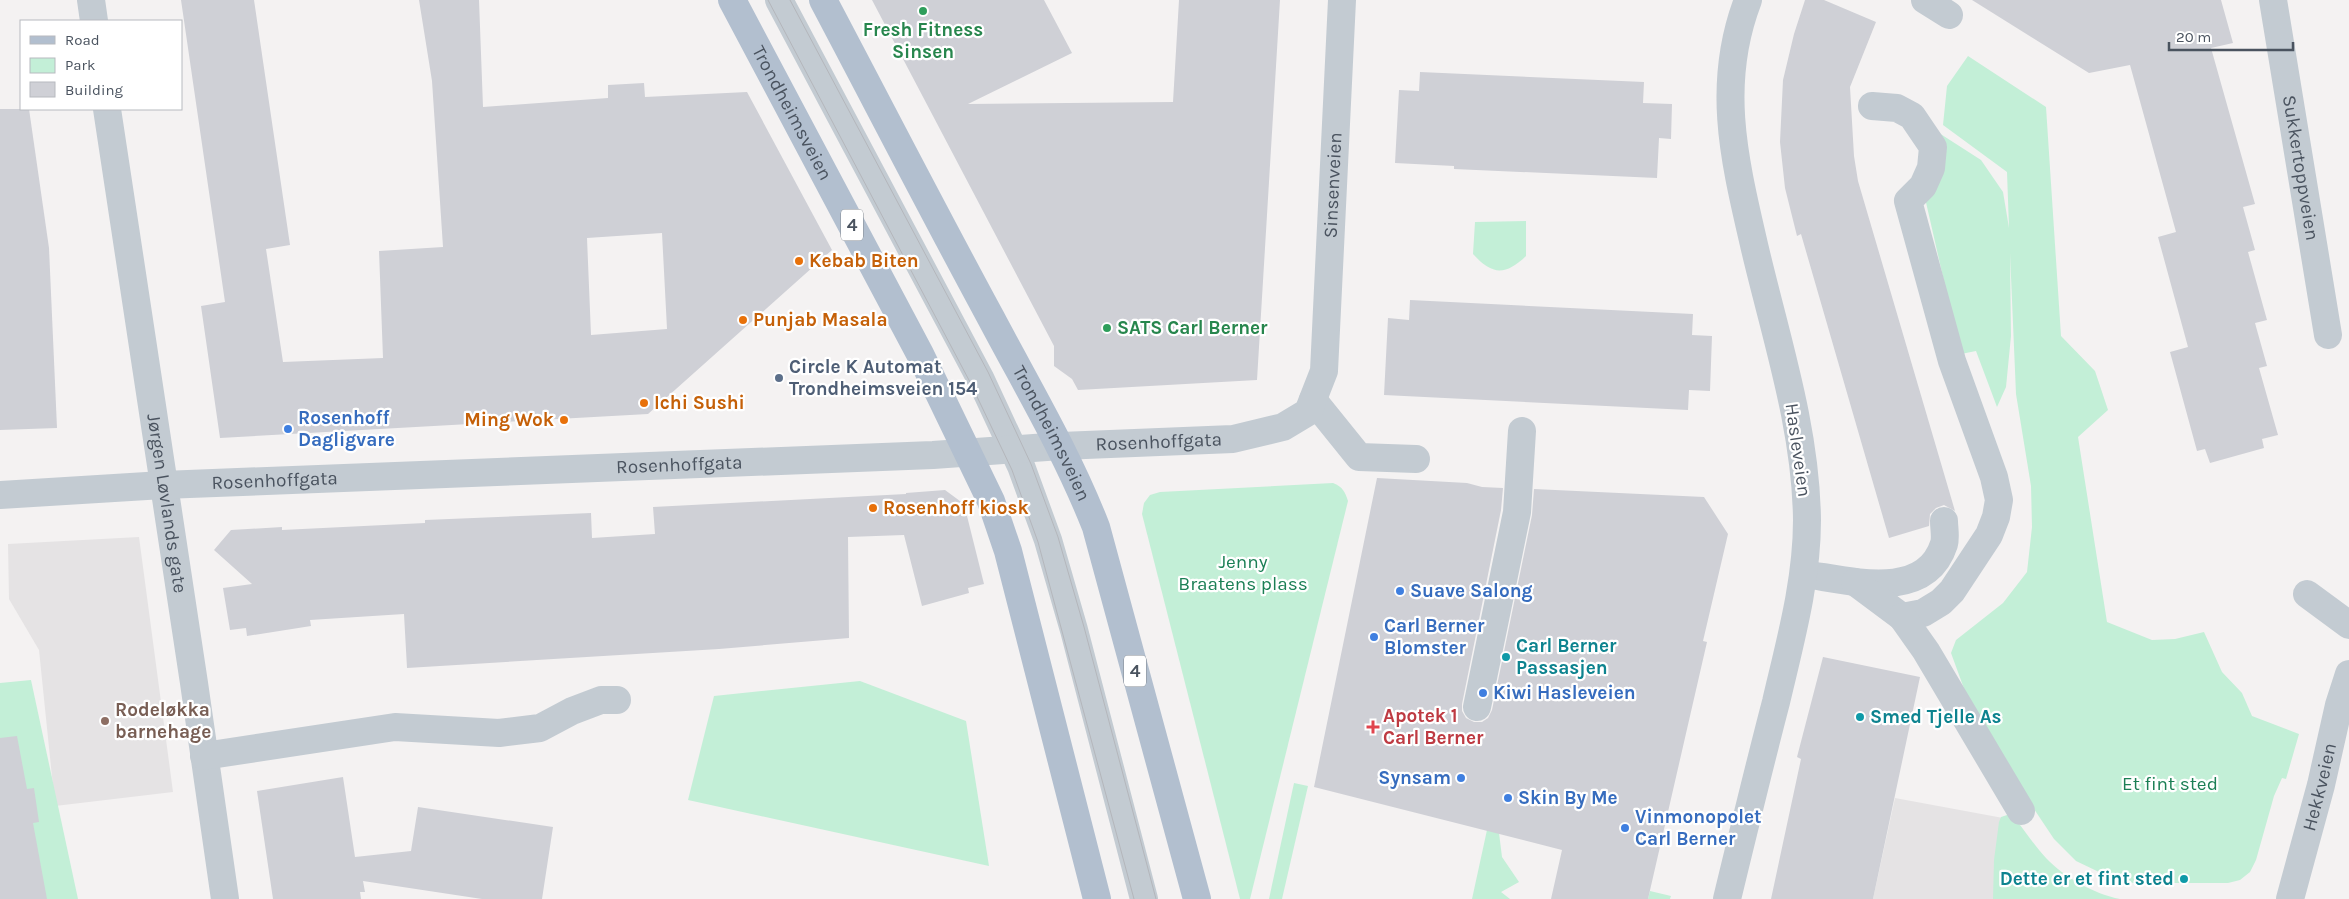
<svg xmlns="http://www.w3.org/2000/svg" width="2349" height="899" viewBox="0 0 2349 899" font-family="Karla,sans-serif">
  <rect width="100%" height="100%" fill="#f4f2f2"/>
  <!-- education -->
  <g fill="#e5e3e4">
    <path d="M 139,537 L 173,792 L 55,806 L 39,650 L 9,599 L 8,544 Z"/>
    <path d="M 1895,798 L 2003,818 L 2026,845 L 2093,899 L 1873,899 Z"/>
  </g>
  <!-- green -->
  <g fill="#c3efd7">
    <path d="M 1968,56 L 2046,107 L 2061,336 L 2095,371 L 2108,410 L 2078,437 L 2107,622 L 2152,640 L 2175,639 L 2204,632 L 2222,672 L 2242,693 L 2252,716 L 2299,734 L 2286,779 L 2282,778 L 2274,796 L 2256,860 L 2250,872 L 2240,880 L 2228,883 L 2133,883 L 2099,872 L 2076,861 L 2054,839 L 2030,803 L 1966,694 L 1951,653 L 1956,640 L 2003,603 L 2027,572 L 2032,527 L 2031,486 L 2016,394 L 2010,253 L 2011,336 L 2006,387 L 1997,407 L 1976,351 L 1961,354 L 1959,347 L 1925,198 L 1939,133 L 1981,160 L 2003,192 L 2009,228 L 2007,172 L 1943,125 L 1947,86 Z"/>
    <path d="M 1526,221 L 1526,256 C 1505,276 1492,275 1473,254 L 1475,222 Z"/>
    <path d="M 1333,483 C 1343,487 1345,492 1348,501 L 1250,899 L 1240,899 L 1142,514 L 1144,503 L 1150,495 L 1160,492 Z"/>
    <path d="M 31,680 L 78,899 L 0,899 L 0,683 Z"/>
    <path d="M 860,681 L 966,721 L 989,866 L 688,800 L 714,696 Z"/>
    <path d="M 1294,783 L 1308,786 L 1282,899 L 1269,899 Z"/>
    <path d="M 2007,815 L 2012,815 C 2024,829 2033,844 2046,858 C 2064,877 2094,894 2120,899 L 1993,899 L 1994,860 L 1999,822 L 2001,817 Z"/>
    <path d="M 1487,830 L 1499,833 L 1502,857 L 1519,882 L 1501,892 L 1510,899 L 1472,899 Z"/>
    <path d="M 1650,891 L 1671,896 L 1670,899 L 1648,899 Z"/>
  </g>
  <!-- building -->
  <g fill="#cfd0d6" fill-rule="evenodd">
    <path d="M 181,0 L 254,0 L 290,245 L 266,249 L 283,362 L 383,358 L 379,251 L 443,247 L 432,81 L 419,0 L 479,0 L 483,107 L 608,98 L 608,85 L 644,83 L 645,97 L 747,92 L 832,250 L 648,414 L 220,438 L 201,306 L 225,302 ZM 662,233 L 667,329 L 591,335 L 587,238 Z"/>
    <path d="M 872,0 L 1044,0 L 1072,53 L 968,104 L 1173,102 L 1179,0 L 1280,0 L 1257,380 L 1078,390 L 1072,379 L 1054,366 L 1054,346 Z"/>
    <path d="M 1805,0 L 1824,0 L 1876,22 L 1850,87 L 1854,156 L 1858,181 L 1955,511 L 1944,505 L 1936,508 L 1930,514 L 1929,526 L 1889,538 L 1801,234 L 1797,236 L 1785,188 L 1780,142 L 1783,80 L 1794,34 Z"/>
    <path d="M 1972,0 L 2221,0 L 2233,43 L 2211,48 L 2255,204 L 2243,207 L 2255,250 L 2248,252 L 2267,320 L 2255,323 L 2267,366 L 2259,368 L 2278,435 L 2262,439 L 2264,448 L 2210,463 L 2205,449 L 2197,451 L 2170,352 L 2188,347 L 2158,237 L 2176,232 L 2130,65 L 2089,73 Z"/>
    <path d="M 1420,72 L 1644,82 L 1643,103 L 1672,104 L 1671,139 L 1659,138 L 1657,178 L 1454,169 L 1454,166 L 1395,163 L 1399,90 L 1419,91 Z"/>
    <path d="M 0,109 L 29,109 L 49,248 L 57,428 L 0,430 Z"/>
    <path d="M 1410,300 L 1693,314 L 1692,335 L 1712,336 L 1710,391 L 1689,390 L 1688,410 L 1384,395 L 1388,318 L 1409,320 Z"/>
    <path d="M 1377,478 L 1467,483 L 1482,487 L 1503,488 L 1501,510 L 1462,704 L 1462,711 L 1466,718 L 1474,722 L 1482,722 L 1488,718 L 1492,710 L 1532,515 L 1534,489 L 1704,497 L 1728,534 L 1703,641 L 1707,642 L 1648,899 L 1551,899 L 1562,850 L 1314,787 Z"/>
    <path d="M 945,490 L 964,504 L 984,584 L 968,588 L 969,593 L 922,606 L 904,535 L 848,537 L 849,638 L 719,649 L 407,668 L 404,614 L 310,620 L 311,626 L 247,636 L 246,628 L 230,630 L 223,588 L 252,584 L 214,550 L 231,530 L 282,527 L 282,530 L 425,523 L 425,520 L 591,513 L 592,538 L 655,534 L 653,507 L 906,494 L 906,493 Z"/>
    <path d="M 1823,657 L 1920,677 L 1873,899 L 1771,899 L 1801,759 L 1797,757 Z"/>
    <path d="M 17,736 L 27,789 L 34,788 L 39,822 L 33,823 L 47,899 L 0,899 L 0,738 Z"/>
    <path d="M 343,777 L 355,857 L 411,851 L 418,807 L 553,827 L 542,899 L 482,899 L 363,881 L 365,892 L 360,892 L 361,899 L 273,899 L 257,791 Z"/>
  </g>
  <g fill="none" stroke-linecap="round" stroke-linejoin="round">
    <!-- minor -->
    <g stroke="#c3cbd2" stroke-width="28">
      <path d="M 91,0 L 94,21"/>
      <path d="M 779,0 L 980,378 L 1021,466 L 1048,540 L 1074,630 L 1144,899"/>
      <path d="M 1925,0 L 1949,15"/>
      <path id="s1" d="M 2273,0 L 2328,335"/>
      <path id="s2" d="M 107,109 L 194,683 L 225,899"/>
      <path d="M 1313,400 L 1359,457 L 1416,459"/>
      <path id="s3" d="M 0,495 L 163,485 L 933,455 L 1061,446 L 1233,439 L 1283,427 L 1308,412 L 1324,371 L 1342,0"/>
      <path d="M 1804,574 C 1848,580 1925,603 1944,544 C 1946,537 1944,528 1944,521"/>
      <path d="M 1855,582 L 1902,617 L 1923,613 L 1941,602 L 1952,591 L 1989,535 L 1996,517 L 1999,500 L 1994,477 L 1952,361 L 1908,201 L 1923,186 L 1931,168 L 1933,147 L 1912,116 L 1897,108 L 1872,106"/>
      <path d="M 2307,594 L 2349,625"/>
      <path d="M 1902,617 L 1926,651 L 2021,811"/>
      <path d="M 1477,707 L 1517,512 L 1522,431"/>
      <path d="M 204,756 L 395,727 L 499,733 L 540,728 L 572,711 L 601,700 L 617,700"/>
      <path d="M 1727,899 C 1743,833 1759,767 1776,702 C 1790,642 1807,582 1807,520 C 1806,428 1776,338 1755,249 C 1735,162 1715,86 1748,0"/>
      <path id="s4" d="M 2290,899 L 2321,785 L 2339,705 L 2349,674"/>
    </g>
    <!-- major -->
    <g stroke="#b2bfcf" stroke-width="28">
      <path id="s5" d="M 732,0 L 920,354 L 991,501 L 1008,551 L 1097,899"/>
      <path id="s6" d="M 823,0 C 879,106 934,213 991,318 C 1028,388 1067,453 1096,527 L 1197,899"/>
    </g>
    <!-- tram -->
    <g stroke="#b4b6bb" stroke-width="1">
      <path d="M 768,0 L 970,382 L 1012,470 L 1038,542 L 1134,899"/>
      <path d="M 790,0 L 988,372 L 1031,464 L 1058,537 L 1084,627 L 1156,899"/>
    </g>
  </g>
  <!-- markers -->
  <g fill="#2e9e5b" stroke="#fff" stroke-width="2">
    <circle cx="923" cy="11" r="5"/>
    <circle cx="1107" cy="328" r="5"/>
  </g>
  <g fill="#e8710a" stroke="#fff" stroke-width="2">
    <circle cx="799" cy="261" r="5"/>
    <circle cx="743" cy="320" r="5"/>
    <circle cx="644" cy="403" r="5"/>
    <circle cx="564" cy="420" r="5"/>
    <circle cx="873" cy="508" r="5"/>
  </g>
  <circle fill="#5c6f8a" stroke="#fff" stroke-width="2" cx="779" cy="378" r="5"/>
  <g fill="#3f7fe0" stroke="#fff" stroke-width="2">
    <circle cx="288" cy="429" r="5"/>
    <circle cx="1400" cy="591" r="5"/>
    <circle cx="1374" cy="637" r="5"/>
    <circle cx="1483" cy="693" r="5"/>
    <circle cx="1461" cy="778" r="5"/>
    <circle cx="1508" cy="798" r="5"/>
    <circle cx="1625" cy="828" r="5"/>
  </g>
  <g fill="#0f9aa8" stroke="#fff" stroke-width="2">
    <circle cx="1506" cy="657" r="5"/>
    <circle cx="1860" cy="717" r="5"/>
    <circle cx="2184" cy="879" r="5"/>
  </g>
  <circle fill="#8d6e63" stroke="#fff" stroke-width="2" cx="105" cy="721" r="5"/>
  <path fill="#e0444e" stroke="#fff" stroke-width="2" d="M1370.5 719.5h5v5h5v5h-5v5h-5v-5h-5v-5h5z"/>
  <g text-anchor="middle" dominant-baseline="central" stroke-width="4.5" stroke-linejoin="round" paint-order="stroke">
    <!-- shield labels -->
    <g fill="#fff" stroke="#80878f" stroke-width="1">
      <rect x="841" y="209.5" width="22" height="31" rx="4"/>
      <rect x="1124" y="655.5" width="22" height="31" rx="4"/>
    </g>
    <g font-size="18" font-weight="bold" fill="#4a535f">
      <text x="852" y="225">4</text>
      <text x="1135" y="671">4</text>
    </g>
    <!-- leisure labels -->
    <g font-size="19" font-weight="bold" fill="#27864d" stroke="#fff">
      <text x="923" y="30">Fresh Fitness<tspan x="923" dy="22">Sinsen</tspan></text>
      <text x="1117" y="328" text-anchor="start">SATS Carl Berner</text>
    </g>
    <!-- street labels -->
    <g font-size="19" fill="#4a535f" stroke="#fff">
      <text stroke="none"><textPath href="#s5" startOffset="128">Trondheimsveien</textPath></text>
      <text stroke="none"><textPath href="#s1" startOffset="170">Sukkertoppveien</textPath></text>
      <text stroke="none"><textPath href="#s3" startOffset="1545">Sinsenveien</textPath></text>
      <text stroke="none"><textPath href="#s6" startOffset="490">Trondheimsveien</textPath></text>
      <text stroke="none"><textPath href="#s3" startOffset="1160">Rosenhoffgata</textPath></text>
      <text transform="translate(1798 450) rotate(82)">Hasleveien</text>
      <text stroke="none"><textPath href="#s3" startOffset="680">Rosenhoffgata</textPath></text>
      <text stroke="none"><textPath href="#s3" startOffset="275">Rosenhoffgata</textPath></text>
      <text stroke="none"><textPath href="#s2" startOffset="399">Jørgen Løvlands gate</textPath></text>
      <text stroke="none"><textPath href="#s4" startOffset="116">Hekkveien</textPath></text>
    </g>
    <!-- food labels -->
    <g font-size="19" font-weight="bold" fill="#c56008" stroke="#fff" text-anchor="start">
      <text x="809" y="261">Kebab Biten</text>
      <text x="753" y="320">Punjab Masala</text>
      <text x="654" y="403">Ichi Sushi</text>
      <text x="554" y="420" text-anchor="end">Ming Wok</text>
      <text x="883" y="508">Rosenhoff kiosk</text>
    </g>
    <!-- service labels -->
    <g font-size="19" font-weight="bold" fill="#4e5e75" stroke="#fff" text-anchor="start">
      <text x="789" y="367">Circle K Automat<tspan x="789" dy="22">Trondheimsveien 154</tspan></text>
    </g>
    <!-- shop labels -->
    <g font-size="19" font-weight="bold" fill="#366cbe" stroke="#fff" text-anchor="start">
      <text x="298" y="418">Rosenhoff<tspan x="298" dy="22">Dagligvare</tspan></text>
      <text x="1410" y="591">Suave Salong</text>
      <text x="1384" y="626">Carl Berner<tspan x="1384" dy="22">Blomster</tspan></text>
      <text x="1493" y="693">Kiwi Hasleveien</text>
      <text x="1451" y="778" text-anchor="end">Synsam</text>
      <text x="1518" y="798">Skin By Me</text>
      <text x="1635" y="817">Vinmonopolet<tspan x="1635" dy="22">Carl Berner</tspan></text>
    </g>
    <!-- park labels -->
    <g font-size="19" fill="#1b7f55" stroke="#fff">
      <text x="1243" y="562">Jenny<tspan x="1243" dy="22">Braatens plass</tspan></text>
      <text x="2170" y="784">Et fint sted</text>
    </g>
    <!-- culture labels -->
    <g font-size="19" font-weight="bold" fill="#0d838f" stroke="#fff" text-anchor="start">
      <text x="1516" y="646">Carl Berner<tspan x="1516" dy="22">Passasjen</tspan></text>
      <text x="1870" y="717">Smed Tjelle As</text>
      <text x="2174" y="879" text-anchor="end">Dette er et fint sted</text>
    </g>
    <!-- education labels -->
    <g font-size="19" font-weight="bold" fill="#785e54" stroke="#fff" text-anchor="start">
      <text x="115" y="710">Rodeløkka<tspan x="115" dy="22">barnehage</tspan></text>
    </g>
    <!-- health labels -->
    <g font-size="19" font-weight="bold" fill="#be3a42" stroke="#fff" text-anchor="start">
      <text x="1383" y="716">Apotek 1<tspan x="1383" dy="22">Carl Berner</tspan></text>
    </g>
  </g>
  <!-- legend -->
  <rect x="20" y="20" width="162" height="90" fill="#ffffff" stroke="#b7babf"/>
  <rect x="30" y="36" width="25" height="8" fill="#b2bfcf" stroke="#b7babf"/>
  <text x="65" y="45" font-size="15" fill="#4a535f">Road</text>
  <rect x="30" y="58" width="25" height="15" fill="#c3efd7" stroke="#b7babf"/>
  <text x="65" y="70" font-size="15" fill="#4a535f">Park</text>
  <rect x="30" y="82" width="25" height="15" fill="#cfd0d6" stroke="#b7babf"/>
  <text x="65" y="95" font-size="15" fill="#4a535f">Building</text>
  <!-- scale -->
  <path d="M2169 42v8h124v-8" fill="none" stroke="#4a535f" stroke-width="2.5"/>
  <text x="2176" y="42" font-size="15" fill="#4a535f" stroke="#ffffff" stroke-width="4" paint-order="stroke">20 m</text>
</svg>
